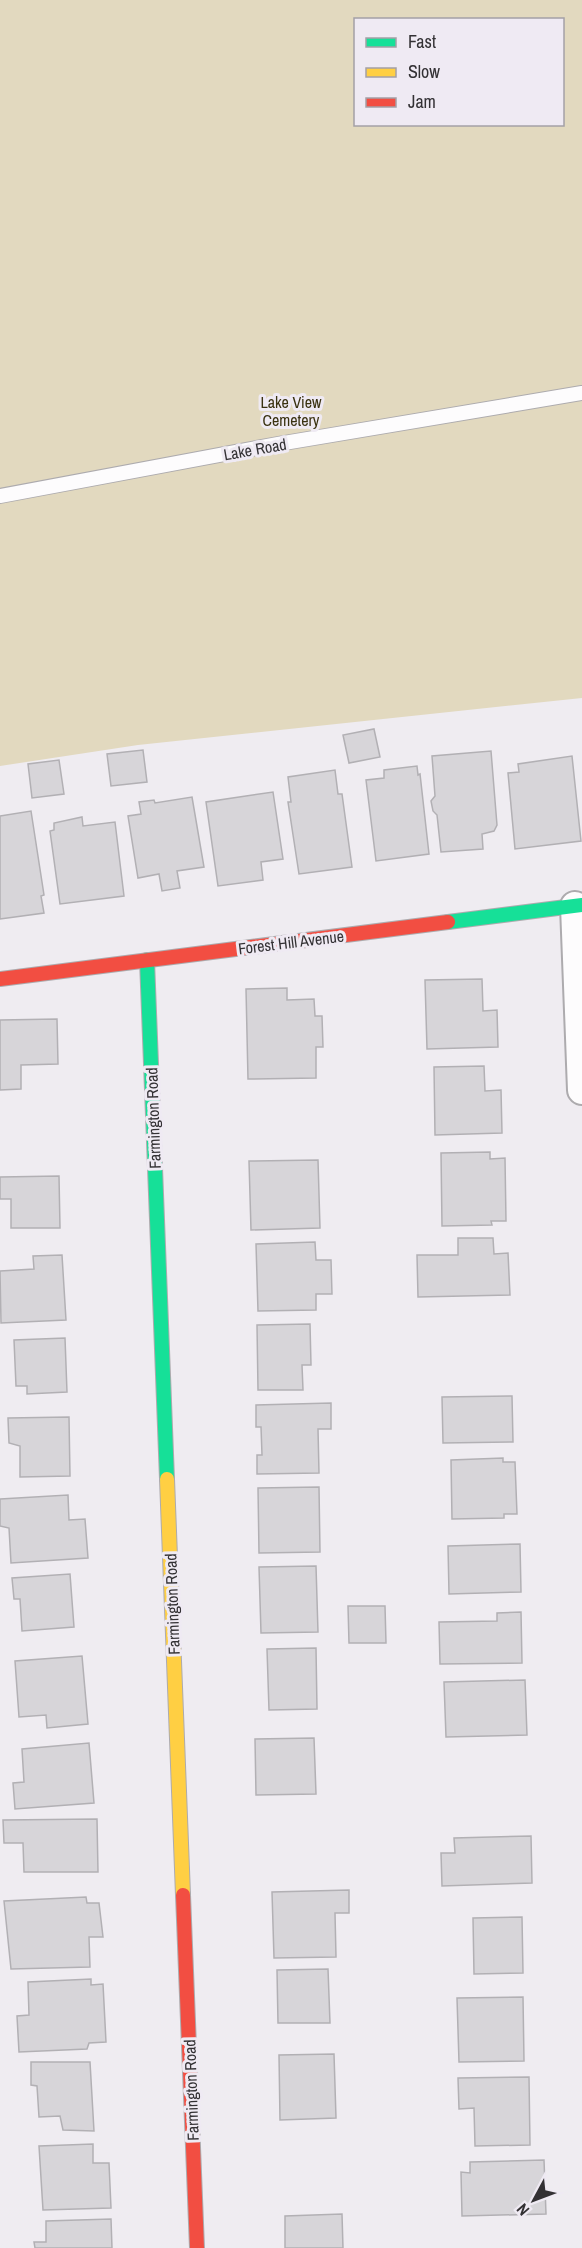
<svg xmlns="http://www.w3.org/2000/svg" width="582" height="2248" viewBox="0 0 582 2248" font-family="'Archivo Narrow',sans-serif">
  <rect width="100%" height="100%" fill="#efecf1"/>
  <!-- green -->
  <path fill="#e2d9bf" fill-rule="evenodd" d="M 0,0 L 582,0 L 582,698 L 138,745 L 0,766 ZM 356,20 L 562,20 L 562,124 L 356,124 Z"/>
  <!-- building -->
  <g fill="#d7d5d9" stroke="#b2b0b4" stroke-width="1.5">
    <path d="M 374,729 L 380,757 L 349,763 L 343,735 Z"/>
    <path d="M 143,750 L 147,782 L 111,786 L 107,754 Z"/>
    <path d="M 491,751 L 497,825 L 494,831 L 482,834 L 483,849 L 441,852 L 437,815 L 433,811 L 431,801 L 435,796 L 432,756 Z"/>
    <path d="M 572,756 L 581,841 L 515,849 L 508,773 L 519,772 L 518,764 Z"/>
    <path d="M 59,760 L 64,794 L 32,798 L 28,764 Z"/>
    <path d="M 417,766 L 418,775 L 420,774 L 429,854 L 376,861 L 366,780 L 384,778 L 384,770 Z"/>
    <path d="M 335,770 L 338,794 L 342,794 L 352,867 L 299,874 L 288,802 L 291,802 L 288,777 Z"/>
    <path d="M 273,792 L 283,859 L 261,862 L 263,880 L 218,886 L 206,802 Z"/>
    <path d="M 192,797 L 204,867 L 177,871 L 180,888 L 162,891 L 159,874 L 138,878 L 128,816 L 141,814 L 139,802 L 154,800 L 155,803 Z"/>
    <path d="M 31,811 L 44,895 L 41,896 L 44,913 L 0,919 L 0,816 Z"/>
    <path d="M 82,817 L 83,826 L 115,822 L 124,896 L 60,904 L 50,831 L 54,830 L 54,823 Z"/>
    <path d="M 482,979 L 483,1011 L 497,1010 L 498,1047 L 427,1049 L 425,980 Z"/>
    <path d="M 287,988 L 287,1000 L 314,999 L 315,1016 L 322,1016 L 323,1047 L 316,1047 L 316,1078 L 248,1079 L 246,989 Z"/>
    <path d="M 57,1019 L 58,1064 L 21,1065 L 21,1089 L 0,1090 L 0,1020 Z"/>
    <path d="M 484,1066 L 485,1091 L 501,1090 L 502,1133 L 435,1135 L 434,1067 Z"/>
    <path d="M 490,1152 L 490,1159 L 505,1158 L 506,1221 L 491,1221 L 492,1225 L 442,1226 L 441,1153 Z"/>
    <path d="M 318,1160 L 320,1228 L 251,1230 L 249,1161 Z"/>
    <path d="M 59,1176 L 60,1228 L 11,1228 L 11,1199 L 0,1199 L 0,1177 Z"/>
    <path d="M 458,1238 L 493,1238 L 494,1254 L 508,1253 L 510,1295 L 418,1297 L 417,1255 L 458,1255 Z"/>
    <path d="M 315,1242 L 316,1260 L 331,1260 L 332,1294 L 316,1294 L 316,1310 L 258,1311 L 256,1244 Z"/>
    <path d="M 62,1255 L 66,1320 L 1,1323 L 0,1271 L 34,1269 L 33,1256 Z"/>
    <path d="M 310,1324 L 311,1365 L 302,1365 L 303,1390 L 258,1390 L 257,1325 Z"/>
    <path d="M 65,1338 L 67,1392 L 27,1394 L 27,1386 L 16,1386 L 14,1340 Z"/>
    <path d="M 512,1396 L 513,1442 L 443,1443 L 442,1397 Z"/>
    <path d="M 331,1403 L 331,1429 L 318,1429 L 319,1473 L 257,1474 L 257,1455 L 262,1455 L 261,1427 L 256,1427 L 256,1405 Z"/>
    <path d="M 69,1417 L 70,1476 L 20,1477 L 20,1446 L 9,1443 L 8,1418 Z"/>
    <path d="M 503,1458 L 503,1462 L 515,1462 L 517,1514 L 504,1514 L 504,1518 L 452,1519 L 451,1460 Z"/>
    <path d="M 319,1487 L 320,1552 L 259,1553 L 258,1488 Z"/>
    <path d="M 68,1495 L 69,1520 L 85,1519 L 88,1558 L 11,1563 L 9,1528 L 0,1526 L 0,1499 Z"/>
    <path d="M 520,1544 L 521,1592 L 449,1594 L 448,1546 Z"/>
    <path d="M 316,1566 L 318,1632 L 261,1633 L 259,1567 Z"/>
    <path d="M 70,1574 L 74,1627 L 22,1631 L 20,1599 L 14,1599 L 12,1578 Z"/>
    <path d="M 348,1606 L 385,1606 L 386,1643 L 349,1643 Z"/>
    <path d="M 521,1612 L 522,1663 L 440,1664 L 439,1622 L 497,1621 L 497,1613 Z"/>
    <path d="M 316,1648 L 317,1709 L 269,1710 L 267,1649 Z"/>
    <path d="M 82,1656 L 88,1724 L 47,1728 L 46,1715 L 19,1717 L 15,1661 Z"/>
    <path d="M 525,1680 L 527,1735 L 446,1737 L 444,1682 Z"/>
    <path d="M 314,1738 L 316,1794 L 256,1795 L 255,1739 Z"/>
    <path d="M 89,1743 L 94,1803 L 15,1809 L 13,1783 L 24,1782 L 22,1749 Z"/>
    <path d="M 97,1819 L 98,1872 L 24,1872 L 23,1843 L 4,1843 L 3,1820 Z"/>
    <path d="M 531,1836 L 532,1883 L 442,1886 L 441,1853 L 455,1853 L 454,1838 Z"/>
    <path d="M 349,1890 L 349,1913 L 335,1913 L 336,1957 L 274,1958 L 272,1892 Z"/>
    <path d="M 86,1897 L 87,1903 L 99,1903 L 103,1937 L 89,1937 L 90,1967 L 11,1969 L 4,1901 Z"/>
    <path d="M 522,1917 L 523,1973 L 474,1974 L 473,1918 Z"/>
    <path d="M 328,1969 L 330,2023 L 278,2023 L 277,1970 Z"/>
    <path d="M 91,1979 L 91,1985 L 103,1984 L 106,2042 L 89,2043 L 87,2049 L 19,2052 L 17,2016 L 29,2015 L 28,1982 Z"/>
    <path d="M 523,1997 L 524,2061 L 459,2062 L 457,1998 Z"/>
    <path d="M 334,2054 L 336,2118 L 280,2120 L 279,2055 Z"/>
    <path d="M 31,2062 L 90,2062 L 94,2131 L 63,2130 L 60,2116 L 39,2117 L 37,2086 L 31,2085 Z"/>
    <path d="M 529,2077 L 530,2145 L 475,2146 L 474,2108 L 459,2109 L 458,2078 Z"/>
    <path d="M 93,2144 L 93,2163 L 109,2163 L 111,2208 L 43,2210 L 39,2146 Z"/>
    <path d="M 544,2160 L 546,2214 L 462,2216 L 461,2172 L 470,2173 L 470,2162 Z"/>
    <path d="M 342,2214 L 343,2248 L 285,2248 L 285,2216 Z"/>
    <path d="M 111,2219 L 112,2248 L 35,2248 L 34,2242 L 46,2242 L 46,2221 Z"/>
  </g>
  <g fill="none" stroke-linecap="round" stroke-linejoin="round">
    <!-- lane casing -->
    <g stroke="#adabae" stroke-width="16">
      <path id="lane" d="M 0,496 L 278,444 L 582,393"/>
    </g>
    <!-- street casing -->
    <g stroke="#adabae" stroke-width="32">
      <path id="street" d="M 575,906 L 582,1090"/>
    </g>
    <!-- fast casing -->
    <g stroke="#adabae" stroke-width="16">
      <g id="fast">
        <path d="M 448,922 L 582,905"/>
        <path d="M 147,960 L 167,1479"/>
      </g>
    </g>
    <!-- slow casing -->
    <g stroke="#adabae" stroke-width="16">
      <path id="slow" d="M 167,1479 L 183,1895"/>
    </g>
    <!-- jam casing -->
    <g stroke="#adabae" stroke-width="16">
      <g id="jam">
        <path d="M 0,979 L 448,922"/>
        <path d="M 183,1895 L 197,2248"/>
      </g>
    </g>
    <!-- lane -->
    <use href="#lane" stroke="#fdfcfd" stroke-width="14"/>
    <!-- street -->
    <use href="#street" stroke="#fdfcfd" stroke-width="28"/>
    <!-- fast -->
    <use href="#fast" stroke="#16e098" stroke-width="14"/>
    <!-- slow -->
    <use href="#slow" stroke="#ffcf43" stroke-width="14"/>
    <!-- jam -->
    <use href="#jam" stroke="#f24e42" stroke-width="14"/>
  </g>
  <g text-anchor="middle" dominant-baseline="central" stroke-width="6" stroke-linejoin="round" paint-order="stroke">
    <!-- park labels -->
    <g font-size="16" fill="#393110" stroke="#efeaf3">
      <text x="291" y="402">Lake View<tspan x="291" dy="18">Cemetery</tspan></text>
    </g>
    <!-- street labels -->
    <g font-size="16" fill="#333134" stroke="#efeaf3">
      <text transform="translate(255 449) rotate(-10)">Lake Road</text>
      <text transform="translate(291 942) rotate(-7)">Forest Hill Avenue</text>
      <text transform="translate(153 1118) rotate(-92)">Farmington Road</text>
      <text transform="translate(172 1604) rotate(-92)">Farmington Road</text>
      <text transform="translate(191 2090) rotate(-92)">Farmington Road</text>
    </g>
  </g>
  <!-- legend -->
  <rect x="354" y="18" width="210" height="108" fill="#efeaf3" stroke="#a4a0a7" stroke-width="1.5"/>
  <rect x="366" y="38" width="30" height="9" fill="#16e098" stroke="#a4a0a7" stroke-width="1.5"/>
  <text x="408" y="48" font-size="18" fill="#333134">Fast</text>
  <rect x="366" y="68" width="30" height="9" fill="#ffcf43" stroke="#a4a0a7" stroke-width="1.5"/>
  <text x="408" y="78" font-size="18" fill="#333134">Slow</text>
  <rect x="366" y="98" width="30" height="9" fill="#f24e42" stroke="#a4a0a7" stroke-width="1.5"/>
  <text x="408" y="108" font-size="18" fill="#333134">Jam</text>
  <!-- north arrow -->
  <g transform="translate(534 2200) rotate(229)" stroke="#efeaf3" stroke-width="4.5" paint-order="stroke">
  <path d="M0-4.5L10 22L0 15L-10 22Z" fill="#333134"/>
  <text y="-9" font-size="16" font-weight="bold" text-anchor="middle" fill="#333134">N</text>
  </g>
</svg>
